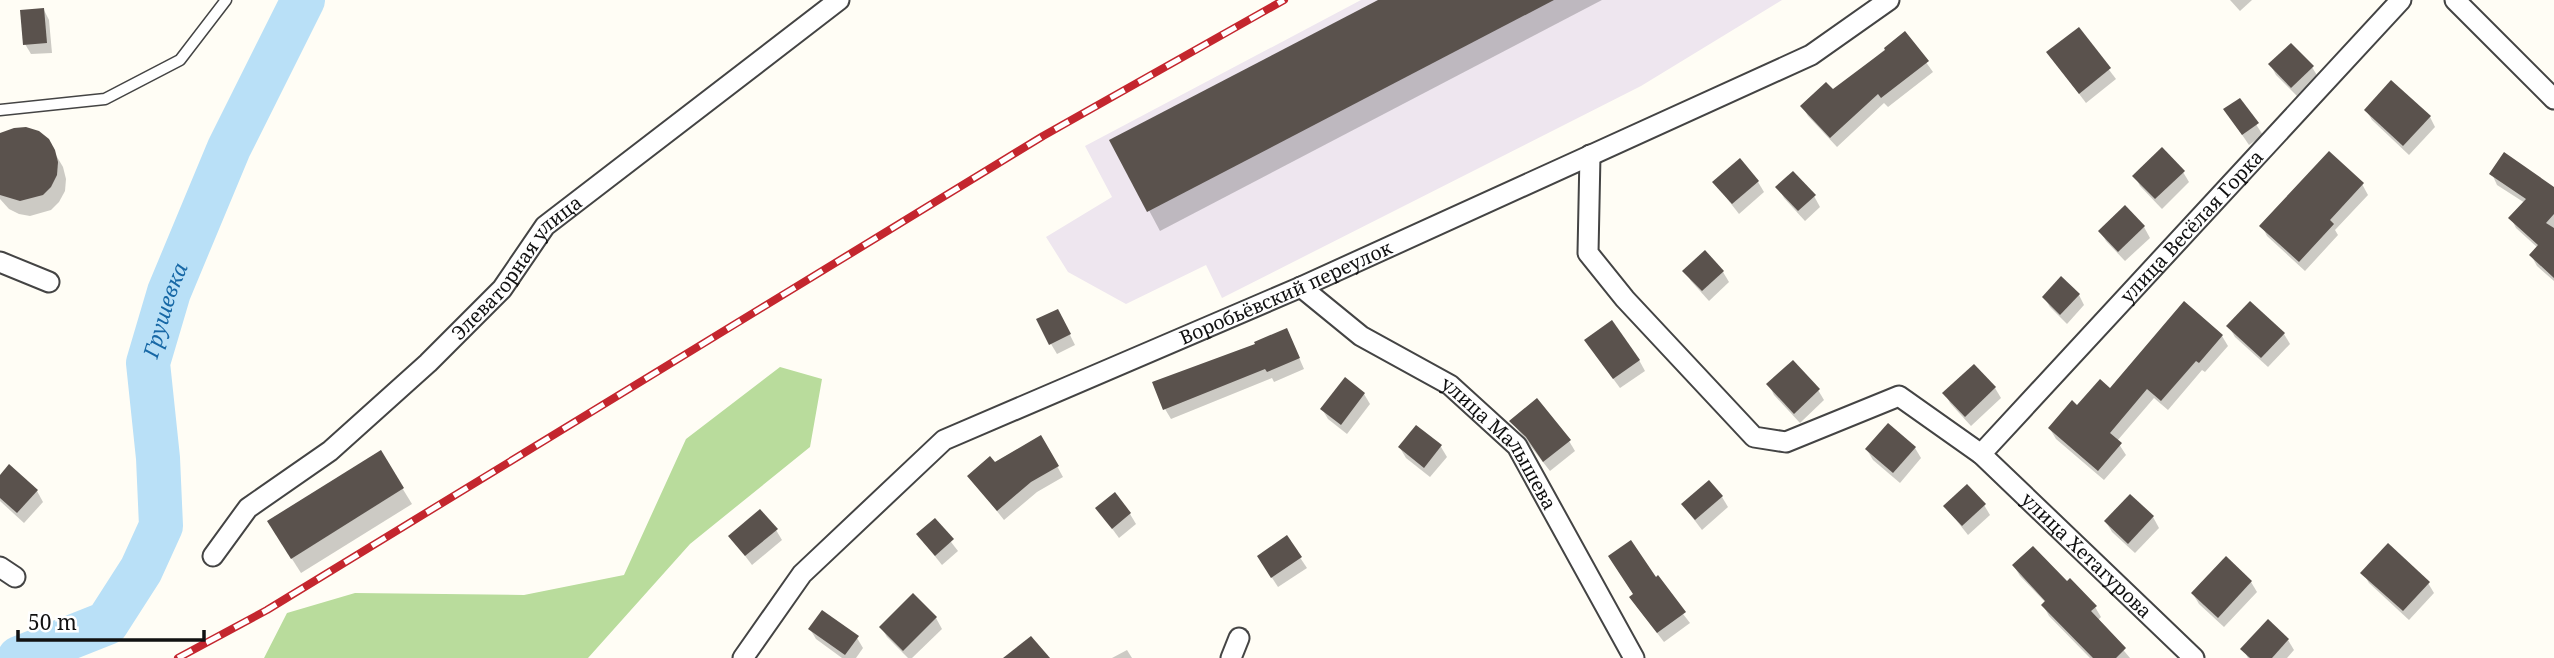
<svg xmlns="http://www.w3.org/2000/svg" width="2554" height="658" viewBox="0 0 2554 658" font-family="'Noto Serif',serif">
  <rect width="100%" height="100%" fill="#fffdf5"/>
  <!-- industrial -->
  <path fill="#eee6ef" d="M 1361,0 L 1782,0 L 1641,86 L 1222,298 L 1206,265 L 1126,304 L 1068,272 L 1046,237 L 1112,197 L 1085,146 Z"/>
  <!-- forest -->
  <path fill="#b9dc9c" d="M 780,367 L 822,379 L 810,447 L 690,544 L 588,658 L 264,658 L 287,613 L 355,593 L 524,595 L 624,575 L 686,439 Z"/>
  <!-- shadow -->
  <g fill="#0003">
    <path d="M 1382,0 L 1602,0 L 1160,231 L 1112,141 Z"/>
    <path d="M 2230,0 L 2252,0 L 2240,11 Z"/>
    <path d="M 44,10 L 49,20 L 52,53 L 31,54 L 25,44 Z"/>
    <path d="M 2078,29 L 2116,79 L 2086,103 L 2048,53 Z"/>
    <path d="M 1905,33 L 1933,72 L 1888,107 L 1884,103 L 1837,147 L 1808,116 L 1802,106 L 1833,92 Z"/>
    <path d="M 2270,64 L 2312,67 L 2318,77 L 2298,97 L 2276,75 Z"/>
    <path d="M 2240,100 L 2263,135 L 2249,145 L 2232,120 Z"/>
    <path d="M 2366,110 L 2430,117 L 2435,127 L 2409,155 L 2372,120 Z"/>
    <path d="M 0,136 L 47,140 L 63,167 L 66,179 L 65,191 L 59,202 L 51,210 L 30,216 L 19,214 L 9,209 L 0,199 Z"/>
    <path d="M 2505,154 L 2554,189 L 2554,281 L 2537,266 L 2531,255 L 2538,248 L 2516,228 L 2511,218 L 2525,203 L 2497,185 L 2492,174 Z"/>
    <path d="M 2183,172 L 2189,182 L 2162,209 L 2140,186 L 2135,176 Z"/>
    <path d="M 1714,182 L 1758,182 L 1764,192 L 1739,214 Z"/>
    <path d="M 2362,184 L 2368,195 L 2335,230 L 2338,235 L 2305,271 L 2267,236 L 2262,226 Z"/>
    <path d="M 1778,187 L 1814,196 L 1820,207 L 1805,221 L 1784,198 Z"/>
    <path d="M 2125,208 L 2144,227 L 2150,238 L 2125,261 L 2106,241 L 2100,231 Z"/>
    <path d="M 1685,271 L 1723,272 L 1729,282 L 1709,301 L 1691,281 Z"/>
    <path d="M 2079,295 L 2084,305 L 2067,324 L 2050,307 L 2044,297 Z"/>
    <path d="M 1063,321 L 1075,345 L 1057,354 L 1051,344 Z"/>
    <path d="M 2229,327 L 2284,334 L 2290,344 L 2268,367 L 2235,337 Z"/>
    <path d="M 1287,330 L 1304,369 L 1274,382 L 1272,378 L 1171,419 L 1165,409 L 1257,345 Z"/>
    <path d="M 2222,336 L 2228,346 L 2205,372 L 2202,370 L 2168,410 L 2154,398 L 2117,441 L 2126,455 L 2104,480 L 2056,439 L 2050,429 L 2078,407 Z"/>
    <path d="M 1592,350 L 1639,360 L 1645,371 L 1620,388 Z"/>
    <path d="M 1974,366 L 1995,388 L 2001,398 L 1971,426 L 1950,403 L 1945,393 Z"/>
    <path d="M 1769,385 L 1818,390 L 1824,400 L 1800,423 L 1774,395 Z"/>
    <path d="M 1364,394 L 1370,404 L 1347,434 L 1328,419 L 1322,409 Z"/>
    <path d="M 1511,421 L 1569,441 L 1575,451 L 1550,471 Z"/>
    <path d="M 1041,437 L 1063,477 L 1037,492 L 1004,520 L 969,476 Z"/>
    <path d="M 1441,447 L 1447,457 L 1430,477 L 1406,458 L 1400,448 Z"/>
    <path d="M 1915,448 L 1921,458 L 1900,483 L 1873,460 L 1867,450 Z"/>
    <path d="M 380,452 L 412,504 L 301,573 L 278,537 Z"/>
    <path d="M 10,467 L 37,491 L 43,502 L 24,523 L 0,501 L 0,477 Z"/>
    <path d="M 2130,496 L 2153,517 L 2159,528 L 2135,553 L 2112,532 L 2106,522 Z"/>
    <path d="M 1722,497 L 1728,507 L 1702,530 L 1683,505 Z"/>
    <path d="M 1984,505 L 1990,515 L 1968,535 L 1945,506 Z"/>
    <path d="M 1097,508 L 1130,514 L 1136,524 L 1119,538 Z"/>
    <path d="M 934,520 L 958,551 L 942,565 L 918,535 Z"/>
    <path d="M 776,530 L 782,540 L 752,565 L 730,536 Z"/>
    <path d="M 1287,538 L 1307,568 L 1278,587 L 1265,567 Z"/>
    <path d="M 2014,566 L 2067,584 L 2095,607 L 2101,617 L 2098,620 L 2130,658 L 2090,658 L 2049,616 L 2043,605 L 2046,603 L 2020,576 Z"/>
    <path d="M 2363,573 L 2428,583 L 2434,593 L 2409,620 L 2369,583 Z"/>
    <path d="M 1656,579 L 1690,623 L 1664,642 L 1637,607 L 1635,595 Z"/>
    <path d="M 2251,582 L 2257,592 L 2224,627 L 2199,604 L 2193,594 Z"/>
    <path d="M 913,596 L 936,618 L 942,629 L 912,658 L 908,658 L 887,637 L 881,627 Z"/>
    <path d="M 810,629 L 857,638 L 863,648 L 856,658 L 842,658 L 816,639 Z"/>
    <path d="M 2288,640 L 2294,650 L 2287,658 L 2248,658 L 2243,649 Z"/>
    <path d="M 1127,650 L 1132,658 L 1112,658 Z"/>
  </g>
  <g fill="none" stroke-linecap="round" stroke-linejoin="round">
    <!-- river -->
    <path stroke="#b9e0f7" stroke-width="44" id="s1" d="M 19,658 L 107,623 L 141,570 L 161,526 L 158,458 L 148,363 L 169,292 L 229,148 L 303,0"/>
  </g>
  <!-- building -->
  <g fill="#5a524d">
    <path d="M 1378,0 L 1554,0 L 1147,212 L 1109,140 Z"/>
    <path d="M 44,8 L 47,43 L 23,45 L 20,10 Z"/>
    <path d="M 2079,27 L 2111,68 L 2079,94 L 2046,52 Z"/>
    <path d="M 1905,31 L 1929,61 L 1881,98 L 1878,94 L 1830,138 L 1800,106 L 1826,82 L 1833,89 L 1885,50 L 1884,48 Z"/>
    <path d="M 2291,43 L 2314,66 L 2291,88 L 2268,64 Z"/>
    <path d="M 2391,80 L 2431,116 L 2403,146 L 2364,110 Z"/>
    <path d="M 2240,98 L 2259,123 L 2242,135 L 2223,109 Z"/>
    <path d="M 26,127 L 39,131 L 49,139 L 55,150 L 58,162 L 57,175 L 51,187 L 43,195 L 20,201 L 0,195 L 0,133 L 14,128 Z"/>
    <path d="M 2162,147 L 2185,171 L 2155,199 L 2132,176 Z"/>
    <path d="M 2329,151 L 2364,183 L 2330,220 L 2334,224 L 2299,262 L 2259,226 Z"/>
    <path d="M 2504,152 L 2554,187 L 2554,214 L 2546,223 L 2554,228 L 2554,278 L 2529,255 L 2538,245 L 2508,218 L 2526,199 L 2489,174 Z"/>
    <path d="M 1740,158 L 1759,181 L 1732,204 L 1712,182 Z"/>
    <path d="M 1793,171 L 1816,195 L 1798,211 L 1775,187 Z"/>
    <path d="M 2125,205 L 2145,226 L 2118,252 L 2098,231 Z"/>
    <path d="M 1705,250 L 1724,271 L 1702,291 L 1682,271 Z"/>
    <path d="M 2061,276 L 2080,294 L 2060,315 L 2042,297 Z"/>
    <path d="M 2184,301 L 2223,335 L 2199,363 L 2196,361 L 2161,401 L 2147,389 L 2110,433 L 2122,443 L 2098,471 L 2048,428 L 2072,400 L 2077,405 L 2100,379 L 2110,388 Z"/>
    <path d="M 2250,301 L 2285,333 L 2261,358 L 2226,326 Z"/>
    <path d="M 1058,309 L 1071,334 L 1049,345 L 1036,319 Z"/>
    <path d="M 1612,320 L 1640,360 L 1613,379 L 1584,340 Z"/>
    <path d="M 1287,328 L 1300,358 L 1267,372 L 1265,369 L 1163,410 L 1152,382 L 1255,344 L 1254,342 Z"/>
    <path d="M 1793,360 L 1820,389 L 1794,414 L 1766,384 Z"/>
    <path d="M 1974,364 L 1996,387 L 1965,417 L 1942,393 Z"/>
    <path d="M 1345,377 L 1365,393 L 1341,425 L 1320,409 Z"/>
    <path d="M 1537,398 L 1571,440 L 1543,462 L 1526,437 L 1509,421 Z"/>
    <path d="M 1888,423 L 1916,447 L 1893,473 L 1865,449 Z"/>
    <path d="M 1416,425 L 1442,445 L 1424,468 L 1398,447 Z"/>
    <path d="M 1041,435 L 1059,466 L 1031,482 L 997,511 L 967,476 L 990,456 L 995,462 Z"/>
    <path d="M 381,450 L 404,488 L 291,559 L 267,521 Z"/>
    <path d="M 9,464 L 38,490 L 17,513 L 0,498 L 0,475 Z"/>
    <path d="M 1709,480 L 1723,496 L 1695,520 L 1681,504 Z"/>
    <path d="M 1967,484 L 1986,504 L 1962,526 L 1943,506 Z"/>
    <path d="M 1115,492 L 1131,513 L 1112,529 L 1095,508 Z"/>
    <path d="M 2130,494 L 2154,516 L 2128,544 L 2104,521 Z"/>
    <path d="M 760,509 L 778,529 L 745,556 L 728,536 Z"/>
    <path d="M 935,518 L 954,539 L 935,556 L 916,534 Z"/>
    <path d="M 1287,535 L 1302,557 L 1271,578 L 1257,556 Z"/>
    <path d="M 1631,540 L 1656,577 L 1658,575 L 1686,612 L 1657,633 L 1629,597 L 1633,594 L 1608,556 Z"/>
    <path d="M 2388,543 L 2430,582 L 2403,611 L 2360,573 Z"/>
    <path d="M 2033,546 L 2067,581 L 2070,578 L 2097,606 L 2091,611 L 2126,648 L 2116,658 L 2093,658 L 2041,605 L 2045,601 L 2012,565 Z"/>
    <path d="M 2226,556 L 2252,581 L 2218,618 L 2191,593 Z"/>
    <path d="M 913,593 L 937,617 L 903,651 L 879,627 Z"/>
    <path d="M 822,610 L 859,636 L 845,655 L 808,629 Z"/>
    <path d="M 2268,619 L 2289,639 L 2272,658 L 2250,658 L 2240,649 Z"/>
    <path d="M 1031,636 L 1050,658 L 1003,658 Z"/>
  </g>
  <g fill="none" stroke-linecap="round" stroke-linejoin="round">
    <!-- lane casing -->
    <g stroke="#444" stroke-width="13">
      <path id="lane" d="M 0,110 L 105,99 L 180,60 L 226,0"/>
    </g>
    <!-- street casing -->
    <g stroke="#444" stroke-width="23">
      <g id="street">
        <path d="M 2455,0 L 2554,99"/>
        <path id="s2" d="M 1590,155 L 1588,253 L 1625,299 L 1754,437 L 1786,442 L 1899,396 L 1981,454 L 2194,658"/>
        <path d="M 0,262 L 49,282"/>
        <path id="s3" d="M 1301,287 L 1361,336 L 1450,385 L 1517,446 L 1634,658"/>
        <path id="s4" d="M 1981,454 L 2401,0"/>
        <path id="s5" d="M 213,556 L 248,508 L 330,451 L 428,363 L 502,289 L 545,226 L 839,0"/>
        <path d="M 0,567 L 15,577"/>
        <path id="s6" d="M 743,658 L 802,574 L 944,440 L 1301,287 L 1811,55 L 1889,0"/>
        <path d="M 1231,658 L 1239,638"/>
      </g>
    </g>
    <!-- lane -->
    <use href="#lane" stroke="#fff" stroke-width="10"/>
    <!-- street -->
    <use href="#street" stroke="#fff" stroke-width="19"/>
    <!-- rail casing -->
    <g stroke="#c4262e" stroke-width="8">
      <path id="rail" d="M 178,658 L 267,610 L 1043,136 L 1284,0"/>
    </g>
    <!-- rail -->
    <use href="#rail" stroke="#fff" stroke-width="5" stroke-dasharray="16" stroke-linecap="butt"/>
  </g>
  <g text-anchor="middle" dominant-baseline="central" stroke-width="7" stroke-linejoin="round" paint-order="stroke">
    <!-- street labels -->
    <g font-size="19" fill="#111" stroke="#fff">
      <text stroke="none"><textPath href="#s4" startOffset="310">улица Весёлая Горка</textPath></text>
      <text stroke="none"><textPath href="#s5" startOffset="422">Элеваторная улица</textPath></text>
      <text stroke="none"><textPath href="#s6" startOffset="670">Воробьёвский переулок</textPath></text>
      <text stroke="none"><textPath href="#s3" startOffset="256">улица Малышева</textPath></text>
      <text stroke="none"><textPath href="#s2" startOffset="747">улица Хетагурова</textPath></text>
    </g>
    <!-- water labels -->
    <g font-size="21" font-style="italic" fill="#1768a6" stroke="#fff">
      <text stroke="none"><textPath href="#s1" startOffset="425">Грушевка</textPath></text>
    </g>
  </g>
  <!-- scale -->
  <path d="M18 630v10h186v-10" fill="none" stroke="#111111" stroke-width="3.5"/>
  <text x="28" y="630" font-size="21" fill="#111111" stroke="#ffffff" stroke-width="5" paint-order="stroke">50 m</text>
</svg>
